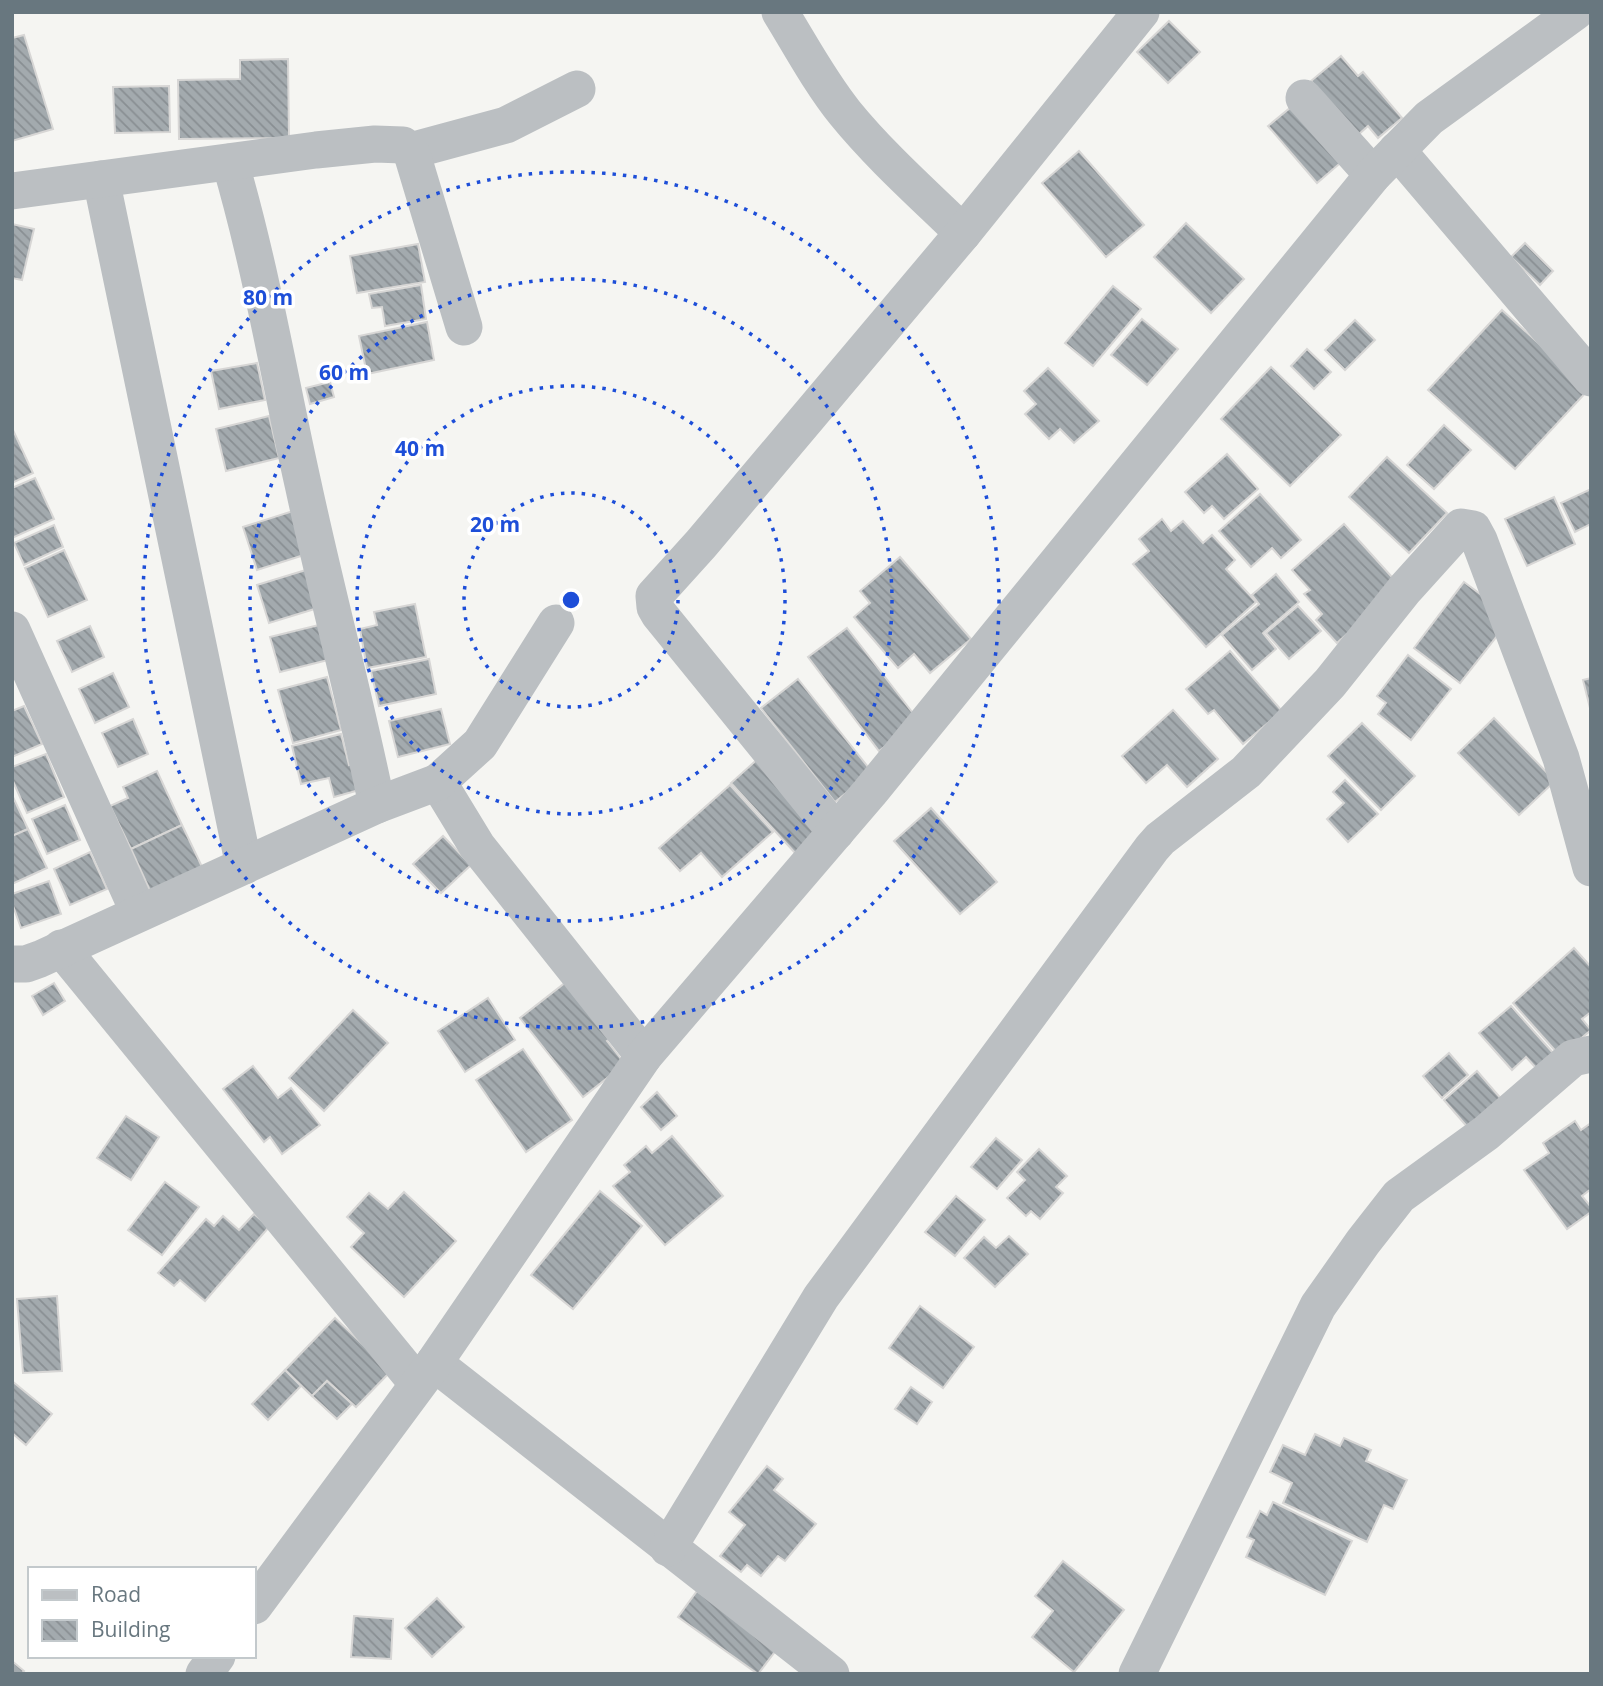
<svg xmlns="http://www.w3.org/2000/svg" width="1603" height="1686" viewBox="0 0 1603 1686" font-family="'Open Sans',sans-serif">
  <defs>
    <pattern id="building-back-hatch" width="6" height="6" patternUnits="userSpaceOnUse" patternTransform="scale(1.75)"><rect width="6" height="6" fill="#a3aaae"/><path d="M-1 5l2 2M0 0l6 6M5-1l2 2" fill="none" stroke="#898f93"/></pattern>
  </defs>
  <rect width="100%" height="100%" fill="#f5f5f2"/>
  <!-- building -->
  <g fill="url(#building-back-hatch)" stroke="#d7d6d5" stroke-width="2">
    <path d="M 1169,21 L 1200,52 L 1168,83 L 1137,52 Z"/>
    <path d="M 24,35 L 53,129 L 12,141 L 12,38 Z"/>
    <path d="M 1341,56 L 1358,76 L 1363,72 L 1402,118 L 1378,138 L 1368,126 L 1358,135 L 1311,81 Z"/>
    <path d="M 288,59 L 289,138 L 179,139 L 178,80 L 240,79 L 240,60 Z"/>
    <path d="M 169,86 L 170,132 L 115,133 L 113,87 Z"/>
    <path d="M 1296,103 L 1345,159 L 1317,183 L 1268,126 Z"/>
    <path d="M 1079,151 L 1144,225 L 1106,257 L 1042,183 Z"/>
    <path d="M 1186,223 L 1244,279 L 1211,313 L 1154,257 Z"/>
    <path d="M 12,224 L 34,229 L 22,280 L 12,278 Z"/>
    <path d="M 1525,243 L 1553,271 L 1540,285 L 1511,257 Z"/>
    <path d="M 418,244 L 425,282 L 357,293 L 350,256 Z"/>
    <path d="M 421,285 L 426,319 L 385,326 L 382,307 L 372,308 L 369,294 Z"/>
    <path d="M 1113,286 L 1141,309 L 1093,366 L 1065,343 Z"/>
    <path d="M 1502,310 L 1589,389 L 1515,469 L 1428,390 Z"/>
    <path d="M 1142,319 L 1178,349 L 1147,385 L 1111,355 Z"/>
    <path d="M 1355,320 L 1375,340 L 1345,370 L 1325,350 Z"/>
    <path d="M 427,322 L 434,360 L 367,374 L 359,336 Z"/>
    <path d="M 1307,349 L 1331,372 L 1314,389 L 1291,366 Z"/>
    <path d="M 257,363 L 265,400 L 219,409 L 211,371 Z"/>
    <path d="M 1271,367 L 1341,435 L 1290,486 L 1221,419 Z"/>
    <path d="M 1048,368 L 1099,421 L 1074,443 L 1060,429 L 1049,439 L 1025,414 L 1036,404 L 1024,391 Z"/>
    <path d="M 330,382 L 334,397 L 310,404 L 306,388 Z"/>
    <path d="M 269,416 L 279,458 L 226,471 L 216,429 Z"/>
    <path d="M 1444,425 L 1471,450 L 1434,489 L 1407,465 Z"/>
    <path d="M 12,428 L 33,473 L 12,483 Z"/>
    <path d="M 1227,454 L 1258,489 L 1224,519 L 1212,506 L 1204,513 L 1185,492 Z"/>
    <path d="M 1387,457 L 1447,513 L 1409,553 L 1349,497 Z"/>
    <path d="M 35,478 L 54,519 L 12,538 L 12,488 Z"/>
    <path d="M 1591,489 L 1591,524 L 1575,532 L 1561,503 Z"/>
    <path d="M 1260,494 L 1301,540 L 1281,558 L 1272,548 L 1251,567 L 1219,531 Z"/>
    <path d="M 1554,497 L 1575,544 L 1527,566 L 1505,519 Z"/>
    <path d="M 293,511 L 307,554 L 257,570 L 243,527 Z"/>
    <path d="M 1162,519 L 1171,531 L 1183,521 L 1203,543 L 1212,535 L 1235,560 L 1226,569 L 1256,602 L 1206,647 L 1133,564 L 1149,551 L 1139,539 Z"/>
    <path d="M 1344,524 L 1400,586 L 1337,643 L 1316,620 L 1322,614 L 1304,594 L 1310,590 L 1292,570 Z"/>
    <path d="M 54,525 L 63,547 L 24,565 L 14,543 Z"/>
    <path d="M 64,550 L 87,600 L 48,617 L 25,568 Z"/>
    <path d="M 900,557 L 971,639 L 930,673 L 914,654 L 898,668 L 854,617 L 870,603 L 860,591 Z"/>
    <path d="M 309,569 L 321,607 L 269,623 L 257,585 Z"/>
    <path d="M 1276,574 L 1299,602 L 1263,633 L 1276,649 L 1252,670 L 1222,635 L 1259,604 L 1252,595 Z"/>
    <path d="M 1464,582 L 1495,605 L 1504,627 L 1460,683 L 1414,648 Z"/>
    <path d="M 415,604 L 426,657 L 367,668 L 360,629 L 377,625 L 374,612 Z"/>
    <path d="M 1298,606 L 1321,631 L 1289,659 L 1266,633 Z"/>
    <path d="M 319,625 L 328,660 L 280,672 L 270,637 Z"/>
    <path d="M 90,626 L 104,657 L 72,672 L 57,641 Z"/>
    <path d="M 847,628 L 919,721 L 879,751 L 808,657 Z"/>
    <path d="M 1230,651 L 1282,711 L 1243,744 L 1214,710 L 1208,714 L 1186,689 Z"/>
    <path d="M 1408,655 L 1451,689 L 1411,740 L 1378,714 L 1386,703 L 1377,696 Z"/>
    <path d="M 429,659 L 436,694 L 379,706 L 371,671 Z"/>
    <path d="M 113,673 L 129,707 L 95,723 L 79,689 Z"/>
    <path d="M 327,677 L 341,730 L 293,743 L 278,690 Z"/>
    <path d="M 1591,678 L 1591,712 L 1583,680 Z"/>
    <path d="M 798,679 L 872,772 L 835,802 L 761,708 Z"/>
    <path d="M 24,706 L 42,744 L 12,757 L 12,711 Z"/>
    <path d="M 441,709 L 450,744 L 398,757 L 389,721 Z"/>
    <path d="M 1173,710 L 1218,759 L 1187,787 L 1167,765 L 1146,783 L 1122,756 Z"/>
    <path d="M 1494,718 L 1555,781 L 1519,815 L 1458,753 Z"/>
    <path d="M 133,719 L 148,754 L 118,767 L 102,733 Z"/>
    <path d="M 1362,723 L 1415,776 L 1381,810 L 1328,756 Z"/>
    <path d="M 341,734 L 349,765 L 357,763 L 363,789 L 334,797 L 329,778 L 301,784 L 292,746 Z"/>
    <path d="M 46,754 L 64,797 L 27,813 L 12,779 L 12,767 Z"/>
    <path d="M 761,756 L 827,829 L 797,855 L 731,783 Z"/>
    <path d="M 157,771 L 182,825 L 131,849 L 110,806 L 128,798 L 123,787 Z"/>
    <path d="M 1345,780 L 1378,814 L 1348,842 L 1327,819 L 1344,803 L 1333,792 Z"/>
    <path d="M 730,785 L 773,832 L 722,877 L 701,853 L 680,871 L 659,848 Z"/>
    <path d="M 12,795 L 28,829 L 12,836 Z"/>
    <path d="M 65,805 L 80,840 L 47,854 L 32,819 Z"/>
    <path d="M 931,808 L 997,882 L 960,914 L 894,841 Z"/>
    <path d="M 182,825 L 204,871 L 152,895 L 131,849 Z"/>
    <path d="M 28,829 L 47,868 L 12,884 L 12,836 Z"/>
    <path d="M 443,836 L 471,865 L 441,893 L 413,864 Z"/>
    <path d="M 90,852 L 107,889 L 70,905 L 54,869 Z"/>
    <path d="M 49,881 L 61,914 L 21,928 L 12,903 L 12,894 Z"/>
    <path d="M 1574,948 L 1591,967 L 1591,1012 L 1582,1019 L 1591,1030 L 1560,1056 L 1513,1003 Z"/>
    <path d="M 570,979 L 615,1035 L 607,1041 L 625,1064 L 583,1097 L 520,1018 Z"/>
    <path d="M 54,983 L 65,1001 L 43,1015 L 32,996 Z"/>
    <path d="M 488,998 L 515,1040 L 465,1072 L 438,1031 Z"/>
    <path d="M 1511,1006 L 1554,1054 L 1537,1069 L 1526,1057 L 1512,1070 L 1479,1033 Z"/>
    <path d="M 353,1010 L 388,1043 L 324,1111 L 289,1078 Z"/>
    <path d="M 523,1049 L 572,1120 L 526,1152 L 476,1080 Z"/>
    <path d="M 1449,1053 L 1468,1075 L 1442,1098 L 1423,1076 Z"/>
    <path d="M 253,1066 L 278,1098 L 291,1088 L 320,1125 L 282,1154 L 270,1137 L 264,1142 L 223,1089 Z"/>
    <path d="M 1477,1071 L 1503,1101 L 1470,1130 L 1444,1100 Z"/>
    <path d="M 657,1092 L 677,1116 L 661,1130 L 641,1107 Z"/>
    <path d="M 126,1116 L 159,1137 L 131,1180 L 97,1158 Z"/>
    <path d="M 1575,1121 L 1581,1130 L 1591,1123 L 1591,1189 L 1582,1196 L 1591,1207 L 1591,1212 L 1567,1229 L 1524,1170 L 1549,1153 L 1543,1143 Z"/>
    <path d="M 672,1136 L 723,1196 L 665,1245 L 613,1186 L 630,1172 L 624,1165 L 646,1146 L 652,1153 Z"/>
    <path d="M 996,1138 L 1022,1160 L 997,1189 L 971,1167 Z"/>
    <path d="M 1039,1149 L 1067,1176 L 1056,1187 L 1063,1193 L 1040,1219 L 1031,1211 L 1026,1216 L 1007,1198 L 1025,1180 L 1017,1172 Z"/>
    <path d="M 165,1182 L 199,1207 L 162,1255 L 128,1230 Z"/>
    <path d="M 600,1191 L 642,1226 L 573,1309 L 531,1275 Z"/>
    <path d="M 404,1192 L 456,1241 L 404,1297 L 351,1247 L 364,1233 L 347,1217 L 369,1193 L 388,1209 Z"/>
    <path d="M 956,1196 L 985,1220 L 955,1256 L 925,1232 Z"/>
    <path d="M 254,1214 L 269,1227 L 205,1301 L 180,1280 L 174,1286 L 158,1273 L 206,1219 L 214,1226 L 223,1216 L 239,1230 Z"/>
    <path d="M 1009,1236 L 1028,1254 L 995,1287 L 964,1258 L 984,1237 L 996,1248 Z"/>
    <path d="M 57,1296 L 62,1371 L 23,1373 L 17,1299 Z"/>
    <path d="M 920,1306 L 974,1347 L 943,1388 L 889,1348 Z"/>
    <path d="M 335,1318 L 391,1371 L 356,1407 L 327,1381 L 312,1396 L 285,1370 Z"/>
    <path d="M 285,1370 L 301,1386 L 268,1420 L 252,1404 Z"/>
    <path d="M 12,1381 L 52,1414 L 26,1445 L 12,1433 Z"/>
    <path d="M 327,1381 L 352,1404 L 337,1419 L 312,1396 Z"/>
    <path d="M 911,1387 L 932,1402 L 917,1424 L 895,1409 Z"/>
    <path d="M 1315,1434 L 1340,1446 L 1344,1438 L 1371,1450 L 1366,1461 L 1407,1480 L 1393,1509 L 1384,1505 L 1367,1542 L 1283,1503 L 1292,1483 L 1270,1472 L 1283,1445 L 1305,1455 Z"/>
    <path d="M 767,1466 L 783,1479 L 774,1490 L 816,1524 L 785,1561 L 778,1556 L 761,1576 L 747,1565 L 741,1572 L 720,1556 L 745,1525 L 729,1512 Z"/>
    <path d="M 1273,1502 L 1352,1541 L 1325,1595 L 1246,1557 L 1254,1540 L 1247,1537 L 1260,1511 L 1267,1515 Z"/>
    <path d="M 1063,1561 L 1124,1610 L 1074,1672 L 1032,1637 L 1053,1611 L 1035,1596 Z"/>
    <path d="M 697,1591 L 777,1649 L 758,1674 L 678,1617 Z"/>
    <path d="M 437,1598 L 464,1627 L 432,1657 L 405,1628 Z"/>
    <path d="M 354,1616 L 393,1619 L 391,1659 L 351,1657 Z"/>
    <path d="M 12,1661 L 24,1671 L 21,1674 L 12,1674 Z"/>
  </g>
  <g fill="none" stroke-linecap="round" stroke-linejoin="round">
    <!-- minor -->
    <g stroke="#bbbfc2" stroke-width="37">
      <path d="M 780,12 C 801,46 820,82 845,113 C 880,156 923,194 963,233"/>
      <path d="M 1304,98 L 1373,175"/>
      <path d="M 1397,150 L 1591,378"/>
      <path d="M 410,151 L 506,125 L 577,89"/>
      <path d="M 230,162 C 261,267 279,377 303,484 C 326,591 355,698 377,805"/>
      <path d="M 101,179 L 244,866"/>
      <path d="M 12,191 L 316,150 L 375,144 L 403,145 L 412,154 L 464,327"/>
      <path d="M 556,623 L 480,744 L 438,782 L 477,846 L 644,1056"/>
      <path d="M 12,630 L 139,913"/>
      <path d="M 836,832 L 659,614 L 655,607 L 654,596 L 701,544 L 963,233 L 1141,12"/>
      <path d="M 61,948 L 417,1383"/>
      <path d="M 12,964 L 26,964 L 40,959 L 377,805 L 438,782"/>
      <path d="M 434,1363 L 831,1674"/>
      <path d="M 668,1548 L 821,1297 L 1152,848 L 1160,839 L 1246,772 L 1330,683 L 1405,589 L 1461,527 L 1473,529 L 1479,540 L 1561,758 L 1591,868"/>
      <path d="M 254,1606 L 434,1363 L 644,1056 L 870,792 L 1373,175 L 1429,118 L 1575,12"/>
      <path d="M 204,1674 L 217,1656"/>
      <path d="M 1137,1674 L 1318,1306 L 1363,1242 L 1399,1196 L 1486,1133 L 1573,1058 L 1591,1054"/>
    </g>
  </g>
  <!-- distance rings -->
  <g fill="none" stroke="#1d4ed8" stroke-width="3.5" stroke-dasharray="3.5 7">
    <circle cx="571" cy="600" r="107"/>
    <circle cx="571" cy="600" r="214"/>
    <circle cx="571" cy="600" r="321"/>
    <circle cx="571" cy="600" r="428"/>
  </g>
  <circle cx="571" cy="600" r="10" fill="#1d4ed8" stroke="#fff" stroke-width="3.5"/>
  <g font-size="21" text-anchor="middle" font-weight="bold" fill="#1d4ed8" stroke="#fff" stroke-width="7" stroke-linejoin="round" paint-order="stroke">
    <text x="268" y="305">80 m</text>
    <text x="344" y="380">60 m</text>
    <text x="420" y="456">40 m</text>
    <text x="495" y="532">20 m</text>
  </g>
  <!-- border -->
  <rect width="1603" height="1686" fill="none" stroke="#68777f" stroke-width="28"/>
  <!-- legend -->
  <rect x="28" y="1567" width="228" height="91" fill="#ffffff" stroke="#c3c9cc" stroke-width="2"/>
  <rect x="42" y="1590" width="35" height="10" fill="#bbbfc2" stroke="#c3c9cc" stroke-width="2"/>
  <text x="91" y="1602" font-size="21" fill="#68777f">Road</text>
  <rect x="42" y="1620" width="35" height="21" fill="url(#building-back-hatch)" stroke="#c3c9cc" stroke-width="2"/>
  <text x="91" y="1637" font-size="21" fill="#68777f">Building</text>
</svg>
